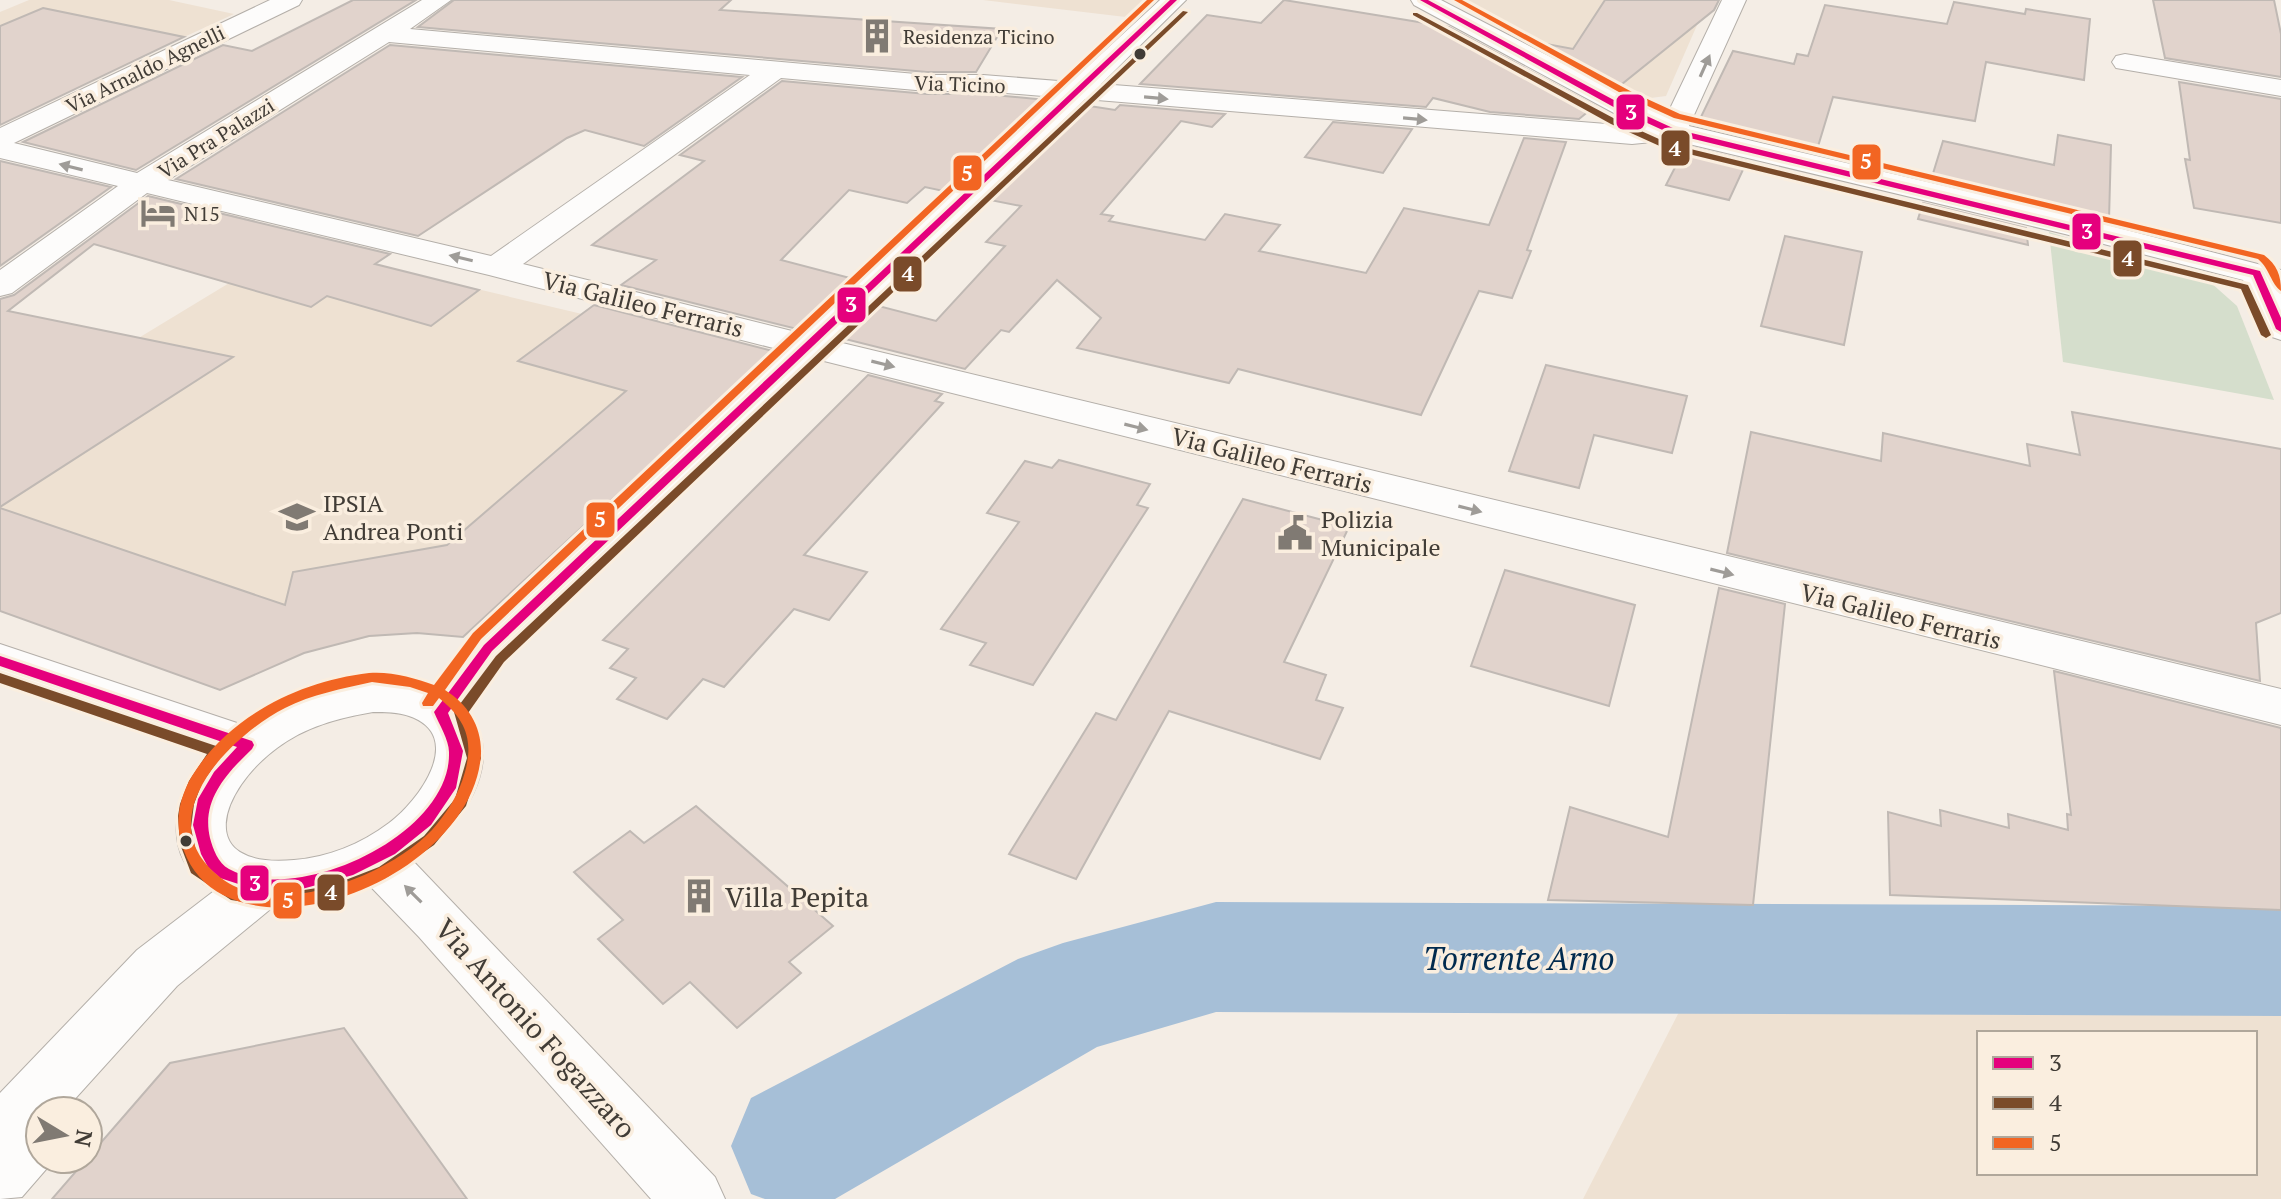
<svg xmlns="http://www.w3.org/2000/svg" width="2281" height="1199" viewBox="0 0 2281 1199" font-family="'PT Serif',serif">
  <rect width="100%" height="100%" fill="#f4ede5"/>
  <!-- built -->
  <g fill="#eee1d2" fill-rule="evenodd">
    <path d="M 29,0 L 169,0 L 234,14 L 0,122 L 0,12 Z"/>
    <path d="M 983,0 L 1154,0 L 1134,18 Z"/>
    <path d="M 1454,0 L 1708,0 L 1666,96 L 1635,100 Z"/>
    <path d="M 292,245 L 582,314 L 764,360 L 463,637 L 417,633 L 369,637 L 304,653 L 0,611 L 0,422 Z"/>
    <path d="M 1696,979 L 2281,981 L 2281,1199 L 1583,1199 ZM 1979,1033 L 2255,1033 L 2255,1173 L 1979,1173 Z"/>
  </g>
  <!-- green -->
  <path fill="#d5decc" d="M 2049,232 L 2210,282 L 2237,306 L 2274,400 L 2063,362 Z"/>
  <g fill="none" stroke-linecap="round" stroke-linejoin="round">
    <!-- river -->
    <path fill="#a6bfd7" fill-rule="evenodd" d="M 1216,902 L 2281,906 L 2281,1016 L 1216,1012 L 1097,1047 L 835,1199 L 765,1199 L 751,1194 L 731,1146 L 751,1098 L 1018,959 L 1063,943 Z"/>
  </g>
  <!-- building -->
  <g fill="#e1d3cc" stroke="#c0b9b4" stroke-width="2">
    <path d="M 353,0 L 416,0 L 136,170 L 23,142 L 223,45 L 252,51 Z"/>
    <path d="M 454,0 L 731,0 L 720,10 L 1002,29 L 976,72 L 927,72 L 418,27 Z"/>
    <path d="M 1284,0 L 1449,27 L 1595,106 L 1579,119 L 1490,112 L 1433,98 L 1426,107 L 1140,84 L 1207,15 L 1261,23 Z"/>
    <path d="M 1605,0 L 1719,0 L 1714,10 L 1617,88 L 1525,40 L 1573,49 Z"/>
    <path d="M 2153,0 L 2274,0 L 2281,34 L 2281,77 L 2165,58 Z"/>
    <path d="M 1954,2 L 2025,14 L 2026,9 L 2090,19 L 2084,80 L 1986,62 L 1975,121 L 1833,97 L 1816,153 L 1697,125 L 1733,51 L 1794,64 L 1797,54 L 1808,56 L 1825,5 L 1947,24 Z"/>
    <path d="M 43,8 L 184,37 L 0,125 L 0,26 Z"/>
    <path d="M 390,45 L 742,77 L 644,146 L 585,130 L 567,138 L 418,236 L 176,179 Z"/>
    <path d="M 782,81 L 927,94 L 983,94 L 1047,100 L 948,192 L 925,187 L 907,203 L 849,190 L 781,260 L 850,278 L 802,327 L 797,329 L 621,285 L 656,260 L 592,245 L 704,161 L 680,155 Z"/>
    <path d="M 2179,82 L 2281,99 L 2281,223 L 2194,208 L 2185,159 L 2190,160 Z"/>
    <path d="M 1083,105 L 1115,110 L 1120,105 L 1225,114 L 1212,127 L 1181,121 L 1101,214 L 1113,216 L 1109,221 L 1205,240 L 1225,214 L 1280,225 L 1259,251 L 1366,273 L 1404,208 L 1489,225 L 1524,138 L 1566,142 L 1527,250 L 1531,251 L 1512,298 L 1479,291 L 1421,415 L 1238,369 L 1229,383 L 1077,348 L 1101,318 L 1057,280 L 1009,332 L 1001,330 L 965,369 L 841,338 L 875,305 L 936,321 L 1005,246 L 986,242 L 1021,206 L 985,199 Z"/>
    <path d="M 1333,122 L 1412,129 L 1383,173 L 1305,157 Z"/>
    <path d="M 2058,135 L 2111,145 L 2109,220 L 1931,180 L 1943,141 L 2054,165 Z"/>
    <path d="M 1686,146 L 1747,161 L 1729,200 L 1666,185 Z"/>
    <path d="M 0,161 L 111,187 L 0,266 Z"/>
    <path d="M 148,196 L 390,254 L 375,264 L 479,290 L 431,326 L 327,296 L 311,307 L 94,244 L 8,311 L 233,357 L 0,507 L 0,299 L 14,295 Z"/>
    <path d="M 1923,203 L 2026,228 L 2028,245 L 1918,219 Z"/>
    <path d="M 1785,236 L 1862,252 L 1844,345 L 1761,326 Z"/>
    <path d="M 594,305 L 773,351 L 463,637 L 417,633 L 369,636 L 304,653 L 220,690 L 0,611 L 0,508 L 285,605 L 293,572 L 447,545 L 626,391 L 518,361 Z"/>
    <path d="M 1546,365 L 1687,396 L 1672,453 L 1594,435 L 1579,488 L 1509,471 Z"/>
    <path d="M 868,375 L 942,394 L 935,401 L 943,403 L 804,555 L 867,572 L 829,620 L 794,609 L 724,687 L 703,679 L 667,719 L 617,699 L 636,678 L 610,668 L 628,649 L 603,640 Z"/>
    <path d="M 2072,412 L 2281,449 L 2281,613 L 2256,623 L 2260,681 L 1727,553 L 1751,432 L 1881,461 L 1883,433 L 2030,466 L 2027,444 L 2080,455 Z"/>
    <path d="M 1059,460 L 1150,484 L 1137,505 L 1148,508 L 1033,685 L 970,665 L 986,643 L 941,629 L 1019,522 L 987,513 L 1025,461 L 1052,468 Z"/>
    <path d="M 1243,499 L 1349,527 L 1284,662 L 1326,675 L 1316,700 L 1343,708 L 1320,759 L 1169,711 L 1076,879 L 1009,854 L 1096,713 L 1116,720 Z"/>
    <path d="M 1505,570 L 1635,605 L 1609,706 L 1471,666 Z"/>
    <path d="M 1719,588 L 1785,604 L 1753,905 L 1548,900 L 1570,807 L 1668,837 Z"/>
    <path d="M 2054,671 L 2281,728 L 2281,910 L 1890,895 L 1888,812 L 1941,826 L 1940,810 L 2009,828 L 2008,814 L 2068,830 L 2067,814 L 2071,815 Z"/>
    <path d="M 696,806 L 833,926 L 789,962 L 801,973 L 737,1028 L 690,982 L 663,1004 L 598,939 L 623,920 L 574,872 L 630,831 L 644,843 Z"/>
    <path d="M 344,1028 L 467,1199 L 52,1199 L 170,1063 Z"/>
  </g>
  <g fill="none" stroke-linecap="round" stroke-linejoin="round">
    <!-- minor casing -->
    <g stroke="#b4afa9" stroke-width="2">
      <g id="minor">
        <path d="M 270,0 L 302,0 L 299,5 L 14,143 L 137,173 L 422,0 L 451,0 L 410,29 L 927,75 L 983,75 L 1071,82 L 1160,0 L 1186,0 L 1101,84 L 1632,126 L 1638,126 L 1414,5 L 1411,0 L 1441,0 L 1666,117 L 1722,0 L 1746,0 L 1689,126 L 2072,216 L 2281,270 L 2281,340 L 2269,336 L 2243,280 L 2065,234 L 1672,140 L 1632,144 L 1085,99 L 834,341 L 2281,689 L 2281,725 L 816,359 L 504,660 L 468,711 C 508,764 459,829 414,862 L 715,1177 L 725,1199 L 651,1199 L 419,937 L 369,885 L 323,900 L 273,907 L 177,986 L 64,1111 L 40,1111 L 40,1159 L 55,1159 L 22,1197 L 0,1199 L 0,1093 L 137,950 L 214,891 C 157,858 173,793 210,751 L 0,678 L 0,644 L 240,724 C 277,698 326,681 371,677 C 391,675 414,681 433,688 L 472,636 L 781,350 L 489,275 L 147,193 L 12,293 L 0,296 L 0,270 L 118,186 L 0,158 L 0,128 ZM 389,42 L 750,75 L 491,256 L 168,180 ZM 781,78 L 927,91 L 983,91 L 1055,97 L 800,333 L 523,264 ZM 373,712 C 385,712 398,712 409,716 C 467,736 418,802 389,823 C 361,844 329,857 294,860 C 192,869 220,790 277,748 C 305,727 338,718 373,712 Z"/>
        <path d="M 2125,54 L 2281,80 L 2281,96 L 2116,68 L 2112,62 L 2116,56 Z"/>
      </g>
    </g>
    <!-- minor -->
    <use href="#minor" fill="#fdfcfb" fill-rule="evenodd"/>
    <!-- bus-1 casing -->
    <g stroke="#faeedf" stroke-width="6">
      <g id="bus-1">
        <path d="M 1170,0 L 1177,0 L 492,651 L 448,713 L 463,751 L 456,788 L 431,825 L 395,854 L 353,875 L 302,889 L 260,891 L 220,878 L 208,867 L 201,854 L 193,825 L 198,799 L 214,772 L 237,747 L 0,666 L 0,656 L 252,741 L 254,745 L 252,749 C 227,773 201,800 210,838 C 213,849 218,863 229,869 C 296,907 452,835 449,752 C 449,740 439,724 434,712 L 484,645 Z"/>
        <path d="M 1420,0 L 1428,0 L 1625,106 L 1675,129 L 2260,271 L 2281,318 L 2281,332 L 2276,329 L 2253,275 L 1669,133 L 1619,110 Z"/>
      </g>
    </g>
    <!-- bus-2 casing -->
    <g stroke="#faeedf" stroke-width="6">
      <g id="bus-2">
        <path d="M 1183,11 L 1188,12 L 504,662 L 468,713 L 481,758 L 466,806 L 434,845 L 389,876 L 331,899 L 278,907 L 231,900 L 191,873 L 180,844 L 178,816 L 180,804 L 189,781 L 207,754 L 0,683 L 0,673 L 222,748 L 224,752 L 202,783 L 194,804 L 191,828 L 195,847 L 201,865 L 234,888 L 278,894 L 330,886 L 379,867 L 424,836 L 455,799 L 467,758 L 454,712 L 496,656 Z"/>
        <path d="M 1413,13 L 1417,13 L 1617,120 L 1670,144 L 2248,285 L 2271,335 L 2266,338 L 2261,335 L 2241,289 L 1664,148 L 1611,124 L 1413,15 Z"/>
      </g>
    </g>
    <!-- bus-3 casing -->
    <g stroke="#faeedf" stroke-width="6">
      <g id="bus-3">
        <path d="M 1147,0 L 1154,0 L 481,639 L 445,690 C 468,704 482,727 481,754 C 475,857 311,940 223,895 C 205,886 191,870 184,851 C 174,825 178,800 192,776 C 229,716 300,681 369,673 C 390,671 415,678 434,685 L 473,633 ZM 372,682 L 410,687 L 428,693 L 422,703 L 423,706 L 433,706 L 439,698 C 465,719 474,739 465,772 C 459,794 447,813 432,830 C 390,875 276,921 221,878 C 146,821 228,737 285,708 C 312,694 342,689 372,682 Z"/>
        <path d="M 1454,0 L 1462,0 L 1632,92 L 1680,114 L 2264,255 C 2277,265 2281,275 2281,291 C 2271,284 2270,269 2258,259 L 1674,118 L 1626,96 Z"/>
      </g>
    </g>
    <!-- bus-1 -->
    <use href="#bus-1" fill="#e5007d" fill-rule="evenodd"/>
    <!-- bus-2 -->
    <use href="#bus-2" fill="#7a4b2a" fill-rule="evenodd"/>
    <!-- bus-3 -->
    <use href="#bus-3" fill="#f26522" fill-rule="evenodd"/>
  </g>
  <!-- one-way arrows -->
  <defs><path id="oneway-solid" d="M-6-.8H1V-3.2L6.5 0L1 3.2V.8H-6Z" transform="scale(2)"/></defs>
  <g fill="#9f9c98">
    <use href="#oneway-solid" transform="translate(1705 66) rotate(-66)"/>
    <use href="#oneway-solid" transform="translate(1156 98) rotate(5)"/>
    <use href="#oneway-solid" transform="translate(1415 119) rotate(5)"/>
    <use href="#oneway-solid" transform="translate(71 167) rotate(-166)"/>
    <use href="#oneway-solid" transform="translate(461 258) rotate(-167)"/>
    <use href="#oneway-solid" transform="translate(883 364) rotate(14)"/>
    <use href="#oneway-solid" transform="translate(1136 427) rotate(14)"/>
    <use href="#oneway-solid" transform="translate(1470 509) rotate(14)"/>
    <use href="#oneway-solid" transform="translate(1722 572) rotate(14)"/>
    <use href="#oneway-solid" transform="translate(413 894) rotate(-135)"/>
  </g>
  <!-- icons -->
  <defs>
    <g id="building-bare" transform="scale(2.76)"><path d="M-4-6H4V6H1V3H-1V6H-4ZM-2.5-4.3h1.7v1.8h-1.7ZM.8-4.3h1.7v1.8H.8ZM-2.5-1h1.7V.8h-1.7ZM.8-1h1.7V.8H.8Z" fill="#807a73" stroke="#faeedf" stroke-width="2.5" paint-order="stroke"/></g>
    <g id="hotel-bare" transform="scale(2.76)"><path d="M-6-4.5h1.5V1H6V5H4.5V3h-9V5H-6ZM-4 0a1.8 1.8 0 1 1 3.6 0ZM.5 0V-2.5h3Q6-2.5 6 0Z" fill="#807a73" stroke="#faeedf" stroke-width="2.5" paint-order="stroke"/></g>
    <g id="school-bare" transform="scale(2.76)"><path d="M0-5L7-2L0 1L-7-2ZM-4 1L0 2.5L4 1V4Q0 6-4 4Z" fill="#807a73" stroke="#faeedf" stroke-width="2.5" paint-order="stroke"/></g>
    <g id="civic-bare" transform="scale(2.76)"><path d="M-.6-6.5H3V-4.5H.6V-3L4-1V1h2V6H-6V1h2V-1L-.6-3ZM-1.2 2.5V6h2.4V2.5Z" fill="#807a73" stroke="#faeedf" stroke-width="2.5" paint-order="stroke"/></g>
  </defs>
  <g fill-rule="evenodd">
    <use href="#building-bare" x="877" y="36"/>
    <use href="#hotel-bare" x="158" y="213"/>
    <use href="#school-bare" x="297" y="517"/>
    <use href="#civic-bare" x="1295" y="533"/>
    <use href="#building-bare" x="699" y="896"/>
  </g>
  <!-- markers -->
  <g fill="#413c36" stroke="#faeedf" stroke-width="3">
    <circle cx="1140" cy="54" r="7"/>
    <circle cx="186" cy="841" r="7"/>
  </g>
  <g text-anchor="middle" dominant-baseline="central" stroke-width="7" stroke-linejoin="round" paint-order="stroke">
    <!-- far-poi labels -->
    <g font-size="20" fill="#413c36" stroke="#faeedf" text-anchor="start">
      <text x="903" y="36">Residenza Ticino</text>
      <text x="184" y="213">N15</text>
    </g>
    <!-- far-street labels -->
    <g font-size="20" fill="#413c36" stroke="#faeedf">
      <text transform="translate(145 69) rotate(-26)">Via Arnaldo Agnelli</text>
      <text transform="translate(960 84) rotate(2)">Via Ticino</text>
      <text transform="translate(216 138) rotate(-32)">Via Pra Palazzi</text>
    </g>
    <!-- street labels -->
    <g font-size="24" fill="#413c36" stroke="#faeedf">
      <text transform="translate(643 304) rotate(14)">Via Galileo Ferraris</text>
      <text transform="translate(1272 460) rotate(14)">Via Galileo Ferraris</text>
      <text transform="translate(1901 616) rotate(14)">Via Galileo Ferraris</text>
    </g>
    <!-- poi labels -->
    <g font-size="24" fill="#413c36" stroke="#faeedf" text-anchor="start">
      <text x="323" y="503">IPSIA<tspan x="323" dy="28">Andrea Ponti</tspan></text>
      <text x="1321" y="519">Polizia<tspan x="1321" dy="28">Municipale</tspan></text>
    </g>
    <!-- near-poi labels -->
    <g font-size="28" fill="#413c36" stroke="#faeedf" text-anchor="start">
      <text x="725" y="896">Villa Pepita</text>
    </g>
    <!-- near-street labels -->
    <g font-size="28" fill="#413c36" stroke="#faeedf">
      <text transform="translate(536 1028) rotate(48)">Via Antonio Fogazzaro</text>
    </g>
    <!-- near-water labels -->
    <g font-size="32" font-style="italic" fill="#002a4e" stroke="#faeedf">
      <text x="1519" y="958">Torrente Arno</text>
    </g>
  </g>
  <g stroke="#faeedf" stroke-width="3">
    <rect x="1615" y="93" width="31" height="38" rx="8" fill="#e5007d"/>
    <rect x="1660" y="129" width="31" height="38" rx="8" fill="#7a4b2a"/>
    <rect x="1851" y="143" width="31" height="38" rx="8" fill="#f26522"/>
    <rect x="952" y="154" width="31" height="38" rx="8" fill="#f26522"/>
    <rect x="2071" y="212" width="31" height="39" rx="8" fill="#e5007d"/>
    <rect x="2112" y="239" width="31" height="39" rx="8" fill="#7a4b2a"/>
    <rect x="892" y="255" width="31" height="38" rx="8" fill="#7a4b2a"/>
    <rect x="836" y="286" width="31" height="38" rx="8" fill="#e5007d"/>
    <rect x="585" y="501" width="31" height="38" rx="8" fill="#f26522"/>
    <rect x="239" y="864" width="31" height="38" rx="8" fill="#e5007d"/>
    <rect x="316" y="873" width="30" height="39" rx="8" fill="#7a4b2a"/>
    <rect x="272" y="881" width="31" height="39" rx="8" fill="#f26522"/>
  </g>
  <g font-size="22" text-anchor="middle" font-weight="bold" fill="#fff">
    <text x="1631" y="120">3</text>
    <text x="1675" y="156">4</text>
    <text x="1866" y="169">5</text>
    <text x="967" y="181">5</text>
    <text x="2087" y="239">3</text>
    <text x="2128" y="266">4</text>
    <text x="908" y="281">4</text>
    <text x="851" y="312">3</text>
    <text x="600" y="527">5</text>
    <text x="255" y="891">3</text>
    <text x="331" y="900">4</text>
    <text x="288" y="908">5</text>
  </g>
  <!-- legend -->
  <rect x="1977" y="1031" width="280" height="144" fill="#faeedf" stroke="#b0a79b" stroke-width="2"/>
  <rect x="1993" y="1057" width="40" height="12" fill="#e5007d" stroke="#b0a79b" stroke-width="2"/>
  <text x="2049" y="1071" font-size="24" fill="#413c36">3</text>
  <rect x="1993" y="1097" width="40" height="12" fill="#7a4b2a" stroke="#b0a79b" stroke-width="2"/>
  <text x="2049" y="1111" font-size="24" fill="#413c36">4</text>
  <rect x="1993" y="1137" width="40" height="12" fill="#f26522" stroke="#b0a79b" stroke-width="2"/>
  <text x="2049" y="1151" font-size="24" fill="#413c36">5</text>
  <!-- north arrow -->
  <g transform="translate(64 1135) rotate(100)"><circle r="38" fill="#faeedf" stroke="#b0a79b" stroke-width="2"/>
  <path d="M0-6L14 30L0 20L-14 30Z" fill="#807a73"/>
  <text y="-12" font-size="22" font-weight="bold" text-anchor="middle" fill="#413c36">N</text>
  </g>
</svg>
